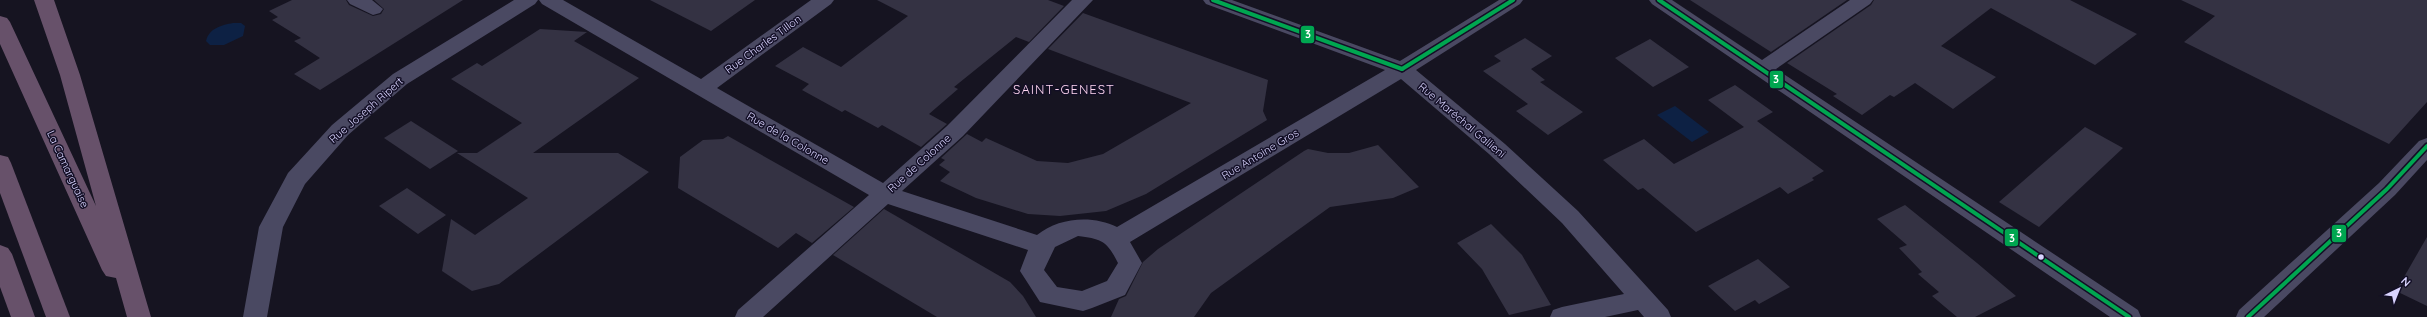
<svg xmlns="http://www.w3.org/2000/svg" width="2427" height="317" viewBox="0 0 2427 317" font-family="Quicksand,sans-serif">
  <rect width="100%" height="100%" fill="#161421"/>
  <!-- water -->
  <g fill="#0d2144">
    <path d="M 233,23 L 241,23 L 245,26 L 243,36 L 224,45 L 210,45 L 206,41 C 209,28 222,25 233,23 Z"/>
    <path d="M 1675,106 L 1709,132 L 1692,142 L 1657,115 Z"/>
  </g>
  <!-- building -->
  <g fill="#343243">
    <path d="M 292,0 L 346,0 L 349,5 L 373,16 L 381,14 L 384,9 L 374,0 L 463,0 L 320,90 L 294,74 L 320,58 L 294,41 L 301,38 L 272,20 L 278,17 L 269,11 Z"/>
    <path d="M 650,0 L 755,0 L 711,31 Z"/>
    <path d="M 877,0 L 1048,0 L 1064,6 L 1029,42 L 1016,37 L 954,87 L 958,89 L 929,114 L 947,124 L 921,147 L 882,125 L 878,128 L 845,110 L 842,112 L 802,90 L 809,84 L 775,66 L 803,47 L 841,67 L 908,16 Z"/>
    <path d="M 1690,0 L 1847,0 L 1771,52 Z"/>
    <path d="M 1874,0 L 2070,0 L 2137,34 L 2095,65 L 1991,8 L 1941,46 L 1996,77 L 1953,109 L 1915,83 L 1894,97 L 1890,95 L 1862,115 L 1833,96 L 1837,94 L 1787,63 L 1871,5 Z"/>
    <path d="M 2181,0 L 2427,0 L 2427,102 L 2389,144 L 2184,42 L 2215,16 Z"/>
    <path d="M 1083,13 L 1268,80 L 1263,111 L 1267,120 L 1146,194 L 1106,211 L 1060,216 L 1028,214 L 976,198 L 940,181 L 950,172 L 939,165 L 945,160 L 941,158 L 967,134 L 982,142 L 986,138 L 1037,161 L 1068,163 L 1103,154 L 1191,103 L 1048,49 Z"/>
    <path d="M 540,29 L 587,32 L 574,41 L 639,78 L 533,153 L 618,153 L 649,172 L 499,284 L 472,291 L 442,271 L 451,219 L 475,235 L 528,198 L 457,153 L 477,153 L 522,123 L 451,79 L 477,63 L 482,66 Z"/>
    <path d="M 1525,38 L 1552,56 L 1531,69 L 1545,80 L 1540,82 L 1583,112 L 1548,135 L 1516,111 L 1528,104 L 1483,71 L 1501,61 L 1494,56 Z"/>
    <path d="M 1650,39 L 1689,67 L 1653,87 L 1615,58 Z"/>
    <path d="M 1735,85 L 1773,112 L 1757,121 L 1824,171 L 1812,178 L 1814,180 L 1788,194 L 1780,187 L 1696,232 L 1643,188 L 1638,190 L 1603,160 L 1644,139 L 1674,164 L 1744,127 L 1708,100 Z"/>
    <path d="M 411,121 L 458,151 L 430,169 L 384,138 Z"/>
    <path d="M 2085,127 L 2123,148 L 2039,227 L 1999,202 Z"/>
    <path d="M 728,136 L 854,207 L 812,243 L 796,233 L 778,248 L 678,188 L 680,157 L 703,140 L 723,139 Z"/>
    <path d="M 1378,145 L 1419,187 L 1393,198 L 1330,207 L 1211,293 L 1194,317 L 1111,317 L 1119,299 L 1126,296 L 1143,262 L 1158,249 L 1304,151 L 1308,149 L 1328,153 L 1349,153 Z"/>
    <path d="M 407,188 L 446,215 L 418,234 L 379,206 Z"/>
    <path d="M 1905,205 L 1977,263 L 2016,296 L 1975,317 L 1957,317 L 1932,296 L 1939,292 L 1918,274 L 1922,272 L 1899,248 L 1907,245 L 1877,219 Z"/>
    <path d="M 884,209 L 1010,282 L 1023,296 L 1036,317 L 937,317 L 833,255 Z"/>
    <path d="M 1491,224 L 1522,255 L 1551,305 L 1509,315 L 1482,269 L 1457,243 Z"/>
    <path d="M 2427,237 L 2427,306 L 2396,291 Z"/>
    <path d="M 1758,259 L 1790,287 L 1759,304 L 1755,300 L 1735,311 L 1708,286 Z"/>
  </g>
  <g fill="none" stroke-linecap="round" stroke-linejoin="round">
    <!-- minor -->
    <g fill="#4a4962" fill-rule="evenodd">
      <path d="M 347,0 L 372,0 L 383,9 L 380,13 L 373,15 L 350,4 Z"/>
      <path d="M 514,0 L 538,0 L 535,4 L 407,84 L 348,135 L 305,184 L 283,227 L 267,317 L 243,317 L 259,227 L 288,173 L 332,125 L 393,74 Z"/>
      <path d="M 539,0 L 563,0 L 701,79 L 811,0 L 834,0 L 831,4 L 717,88 L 883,183 L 947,126 L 1072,0 L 1093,0 L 963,136 L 902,191 L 1037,235 C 1059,217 1093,215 1117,227 L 1385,70 L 1206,4 L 1203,0 L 1232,0 L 1400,61 L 1499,0 L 1523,0 L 1520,4 L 1416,70 L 1505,144 L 1578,211 L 1668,310 L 1671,317 L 1644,317 L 1638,310 L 1605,317 L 1550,317 L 1553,310 L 1562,307 L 1624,294 L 1562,223 L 1489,154 L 1401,79 L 1130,242 L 1142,263 L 1125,295 L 1092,308 L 1083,311 L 1040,302 L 1020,271 L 1028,250 L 888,204 L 763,317 L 735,317 L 738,310 L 869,195 L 542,4 ZM 1078,236 C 1102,239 1107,241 1118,263 L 1107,281 L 1082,291 L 1057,287 L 1044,270 L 1055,247 Z"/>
      <path d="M 1649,0 L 1672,0 L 1762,60 L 1850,0 L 1873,0 L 1870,4 L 1776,69 L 2138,310 L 2141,317 L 2110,317 L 1652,4 Z"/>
      <path d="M 2427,138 L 2427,160 L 2395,195 L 2264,317 L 2236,317 L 2239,310 L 2379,183 L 2419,141 Z"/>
    </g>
    <!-- highway -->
    <g fill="#67516a" fill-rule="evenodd">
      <path d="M 34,0 L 54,0 L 80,75 L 151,317 L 127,317 L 116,278 L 106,276 L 102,270 L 0,44 L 0,16 L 7,18 L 10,22 L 96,206 L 60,75 Z"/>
      <path d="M 0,155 L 8,157 L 11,163 L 70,317 L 46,317 L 0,193 Z"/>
      <path d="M 0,245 L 8,248 L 12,254 L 35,317 L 11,317 L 0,287 Z"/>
    </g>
    <!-- bus-1 casing -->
    <g stroke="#130f26" stroke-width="7">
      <g id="bus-1">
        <path d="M 1213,0 L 1402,69"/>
        <path d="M 1659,0 L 2129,317"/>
        <path d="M 1402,69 L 1513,0"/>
        <path d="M 2248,317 L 2387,189 L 2427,146"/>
      </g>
    </g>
    <!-- bus-1 -->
    <use href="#bus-1" stroke="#00a650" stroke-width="4"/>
  </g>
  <!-- markers -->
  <circle fill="#d9d4ff" stroke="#130f26" stroke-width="1.5" cx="2041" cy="257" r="3.5"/>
  <g text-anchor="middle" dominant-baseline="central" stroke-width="3" stroke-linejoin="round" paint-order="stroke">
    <!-- street labels -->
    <g font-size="11" fill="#d9d4ff" stroke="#130f26">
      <text transform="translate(763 44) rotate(-36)">Rue Charles Tillon</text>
      <text transform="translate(366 110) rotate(-41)">Rue Joseph Ripert</text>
      <text transform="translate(1462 120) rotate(40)">Rue Maréchal Gallieni</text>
      <text transform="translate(788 138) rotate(30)">Rue de la Colonne</text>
      <text transform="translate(1260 154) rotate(-31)">Rue Antoine Gros</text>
      <text transform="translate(919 163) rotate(-42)">Rue de Colonne</text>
      <text transform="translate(68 169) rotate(65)">La Camarguaise</text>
    </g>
    <!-- quarter labels -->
    <g font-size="13" letter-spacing="1" fill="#ffd6f0" stroke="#130f26">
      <text x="1064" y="89">SAINT-GENEST</text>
    </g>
  </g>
  <g stroke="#130f26" stroke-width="1.5">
    <rect x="1300" y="25" width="15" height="19" rx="4" fill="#00a650"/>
    <rect x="1769" y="70" width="15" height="19" rx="4" fill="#00a650"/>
    <rect x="2331" y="224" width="16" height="19" rx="4" fill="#00a650"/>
    <rect x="2004" y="228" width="15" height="19" rx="4" fill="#00a650"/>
  </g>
  <g font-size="11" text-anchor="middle" font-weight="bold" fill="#fff">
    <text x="1308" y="38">3</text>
    <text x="1776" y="83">3</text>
    <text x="2339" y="237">3</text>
    <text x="2012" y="242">3</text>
  </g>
  <!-- north arrow -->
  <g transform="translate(2399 289) rotate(43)" stroke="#130f26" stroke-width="3" paint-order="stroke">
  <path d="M0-3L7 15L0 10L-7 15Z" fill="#d9d4ff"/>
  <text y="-6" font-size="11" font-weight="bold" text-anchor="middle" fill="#d9d4ff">N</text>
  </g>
</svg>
